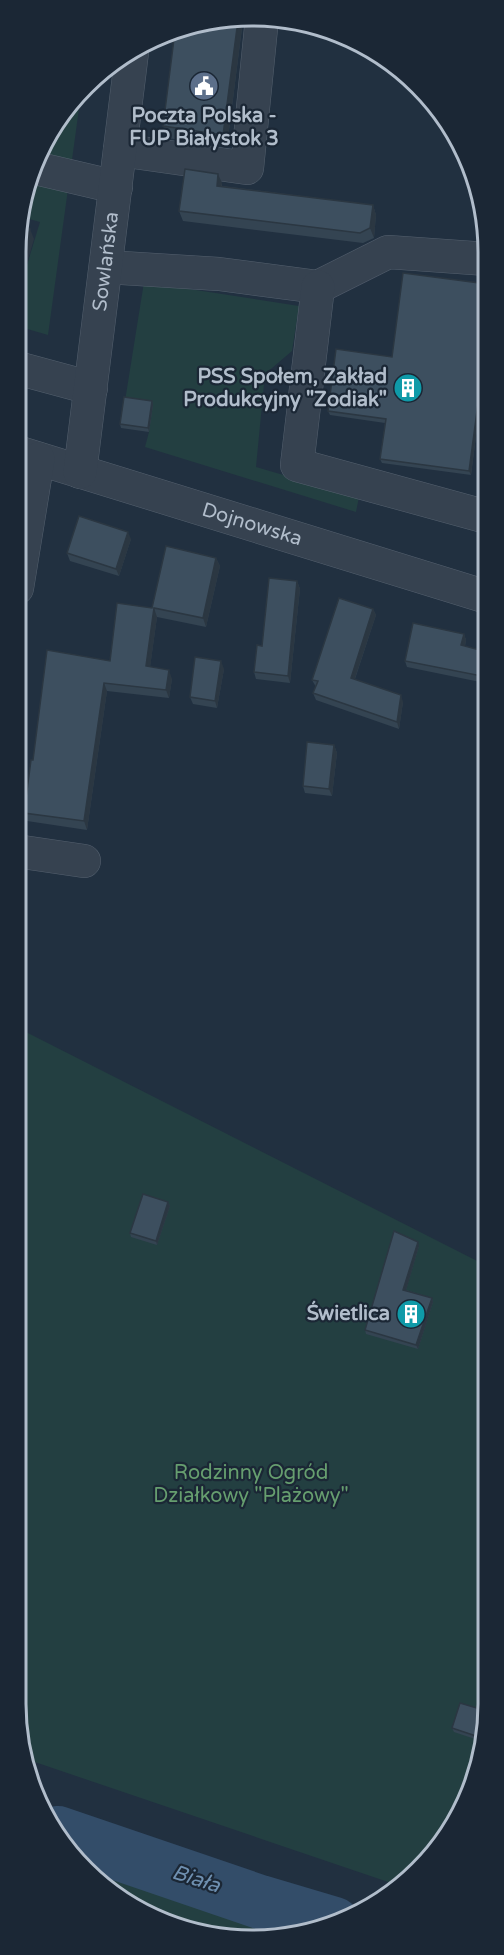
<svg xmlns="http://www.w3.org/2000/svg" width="504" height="1955" viewBox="0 0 504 1955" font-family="'Varela Round',sans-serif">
  <rect width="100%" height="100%" fill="#213040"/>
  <!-- green -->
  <g fill="#233f41">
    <path d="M 81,94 L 48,335 L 17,326 L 17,298 L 40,222 L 19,216 L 47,133 Z"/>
    <path d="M 144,282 L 299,306 L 292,351 L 265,374 L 256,467 L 359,497 L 356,512 L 145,447 L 149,432 L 125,401 Z"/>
    <path d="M 16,1027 L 487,1266 L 487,1734 L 457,1821 L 400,1886 L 26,1759 L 15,1703 Z"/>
    <path d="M 60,1836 L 326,1928 L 236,1939 L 147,1916 L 74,1860 Z"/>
  </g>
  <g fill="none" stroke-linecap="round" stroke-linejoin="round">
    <!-- river -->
    <path stroke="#334d69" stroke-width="54" d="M 58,1833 L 260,1902 L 334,1924"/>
    <!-- minor casing -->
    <g stroke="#54606e" stroke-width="34">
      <g id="minor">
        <path d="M 120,150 L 247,168 L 262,18"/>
        <path d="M 35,168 L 116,187"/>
        <path d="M 106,267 L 219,274 L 318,287 L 388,252 L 487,259"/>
        <path d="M 318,287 L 297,465 L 487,517"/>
        <path d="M 17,368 L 91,388"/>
        <path id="s1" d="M 17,452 L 487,597"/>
        <path id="s2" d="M 80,472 L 132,52"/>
        <path d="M 17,588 L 38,459"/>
        <path d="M 16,851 L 84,861"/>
      </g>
    </g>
    <!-- minor -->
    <use href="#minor" stroke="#364250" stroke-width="33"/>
  </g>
  <!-- wall -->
  <g fill="#344452">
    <path d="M 243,20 L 227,146 L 167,138 L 163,126 L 191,23 Z"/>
    <path d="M 222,183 L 222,186 L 373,205 L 376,215 L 374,238 L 363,243 L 183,221 L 179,211 Z"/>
    <path d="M 487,284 L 487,351 L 471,475 L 382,463 L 380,459 L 385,423 L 330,415 L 328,411 L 392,357 Z"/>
    <path d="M 152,401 L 153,405 L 149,432 L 121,428 L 120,424 Z"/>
    <path d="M 131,539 L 119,576 L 70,561 L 67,553 Z"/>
    <path d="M 216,558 L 220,566 L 206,627 L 157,617 L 150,667 L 172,679 L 169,698 L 107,691 L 87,830 L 27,821 L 24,813 L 33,760 L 110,661 L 152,608 Z"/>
    <path d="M 297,581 L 300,589 L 290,683 L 256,679 L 254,672 L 262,646 Z"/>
    <path d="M 373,609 L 376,615 L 355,679 L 403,702 L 399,729 L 316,700 L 313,693 L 316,687 L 312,680 Z"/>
    <path d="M 464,634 L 466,640 L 465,646 L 487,652 L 487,690 L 485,683 L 407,667 L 405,661 Z"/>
    <path d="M 224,669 L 217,708 L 193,704 L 190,697 Z"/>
    <path d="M 334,745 L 337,753 L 332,796 L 305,793 L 303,786 Z"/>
    <path d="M 487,762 L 487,797 L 483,797 L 481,790 L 482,783 L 479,777 Z"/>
    <path d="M 168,1202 L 170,1206 L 157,1245 L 131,1237 L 130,1233 Z"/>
    <path d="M 419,1246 L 406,1290 L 432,1298 L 433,1302 L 418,1349 L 366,1334 L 365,1330 Z"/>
    <path d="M 452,1728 L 487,1734 L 484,1742 L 454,1732 Z"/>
  </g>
  <!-- shaded-wall -->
  <g fill="#2b3742">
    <path d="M 238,20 L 243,20 L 227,146 L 223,135 Z"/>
    <path d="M 218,174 L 222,183 L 220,196 L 217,186 Z"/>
    <path d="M 373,205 L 376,215 L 374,238 L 370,228 Z"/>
    <path d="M 30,229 L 34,239 L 17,298 L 17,275 Z"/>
    <path d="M 487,336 L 487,351 L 471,475 L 469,471 Z"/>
    <path d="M 152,401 L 153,405 L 149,432 L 148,428 Z"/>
    <path d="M 128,532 L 131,539 L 119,576 L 116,569 Z"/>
    <path d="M 216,558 L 220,566 L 206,627 L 203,618 Z"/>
    <path d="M 297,581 L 300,589 L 290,683 L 288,676 Z"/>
    <path d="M 154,608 L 157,617 L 149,675 L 146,666 Z"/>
    <path d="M 373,609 L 376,615 L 353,684 L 351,678 Z"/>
    <path d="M 464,634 L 466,640 L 464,651 L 461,645 Z"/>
    <path d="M 221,661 L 224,669 L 217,708 L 215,701 Z"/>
    <path d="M 169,670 L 172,679 L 169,698 L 166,690 Z"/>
    <path d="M 104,683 L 107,691 L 87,830 L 84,821 Z"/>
    <path d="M 401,695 L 403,702 L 399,729 L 397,722 Z"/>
    <path d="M 334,745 L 337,753 L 332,796 L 329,789 Z"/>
    <path d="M 168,1202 L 170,1206 L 157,1245 L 156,1241 Z"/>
    <path d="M 418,1242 L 419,1246 L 405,1294 L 403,1290 Z"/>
    <path d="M 432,1298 L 433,1302 L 418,1349 L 416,1345 Z"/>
  </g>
  <!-- building -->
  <g fill="#3d4f5f" stroke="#2b3742" stroke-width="1.5">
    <path d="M 238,20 L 223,135 L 163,126 L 175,31 L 191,23 Z"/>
    <path d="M 185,169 L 218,174 L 217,186 L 373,205 L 370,228 L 360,233 L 179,211 Z"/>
    <path d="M 17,225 L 30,229 L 17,275 Z"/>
    <path d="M 403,273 L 487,284 L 487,336 L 469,471 L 380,459 L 386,419 L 328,411 L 336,349 L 392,357 Z"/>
    <path d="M 124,397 L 152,401 L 148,428 L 120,424 Z"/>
    <path d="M 79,516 L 128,532 L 116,569 L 67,553 Z"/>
    <path d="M 166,546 L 216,558 L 203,618 L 154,608 L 146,666 L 169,670 L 166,690 L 104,683 L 84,821 L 24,813 L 31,760 L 33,760 L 47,650 L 110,661 L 117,603 L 152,608 Z"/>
    <path d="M 269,578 L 297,581 L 288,676 L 254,672 L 257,645 L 262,646 Z"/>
    <path d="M 339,598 L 373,609 L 351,678 L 401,695 L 397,722 L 313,693 L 318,681 L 312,680 Z"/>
    <path d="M 413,623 L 464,634 L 461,645 L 487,652 L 487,685 L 485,684 L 487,677 L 405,661 Z"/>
    <path d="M 195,657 L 221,661 L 215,701 L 190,697 Z"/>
    <path d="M 307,742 L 334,745 L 329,789 L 303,786 Z"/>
    <path d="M 487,762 L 487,791 L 481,790 L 482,780 L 479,777 L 482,765 Z"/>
    <path d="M 143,1194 L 168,1202 L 156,1241 L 130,1233 Z"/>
    <path d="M 394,1231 L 418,1242 L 403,1290 L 432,1298 L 416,1345 L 365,1330 Z"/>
    <path d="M 460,1703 L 487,1711 L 487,1734 L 485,1739 L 452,1728 Z"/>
  </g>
  <!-- icons -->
  <defs>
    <g id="civic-disc" transform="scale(1.5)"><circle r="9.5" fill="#5c6f8a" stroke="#1b2735"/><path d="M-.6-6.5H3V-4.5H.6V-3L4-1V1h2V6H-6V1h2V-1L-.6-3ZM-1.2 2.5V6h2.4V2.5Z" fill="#fff"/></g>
    <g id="building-disc" transform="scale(1.5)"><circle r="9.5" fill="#0f9aa8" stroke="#1b2735"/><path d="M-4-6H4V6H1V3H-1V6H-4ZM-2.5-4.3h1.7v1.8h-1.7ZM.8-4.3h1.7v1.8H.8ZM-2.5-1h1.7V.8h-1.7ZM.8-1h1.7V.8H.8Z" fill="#fff"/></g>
  </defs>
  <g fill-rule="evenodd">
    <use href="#civic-disc" x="204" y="86"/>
    <use href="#building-disc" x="408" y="388"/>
    <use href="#building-disc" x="411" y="1314"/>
  </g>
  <g text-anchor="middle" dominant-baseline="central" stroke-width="4.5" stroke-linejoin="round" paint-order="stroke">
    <!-- poi labels -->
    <g font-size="20" font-weight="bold" fill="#b1bdcb" stroke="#1b2735" text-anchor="end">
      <text x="204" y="116" text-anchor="middle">Poczta Polska -<tspan x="204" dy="23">FUP Białystok 3</tspan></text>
      <text x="387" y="377">PSS Społem, Zakład<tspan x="387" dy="23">Produkcyjny "Zodiak"</tspan></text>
      <text x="390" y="1314">Świetlica</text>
    </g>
    <!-- street labels -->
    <g font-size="20" fill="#b1bdcb" stroke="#1b2735">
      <text stroke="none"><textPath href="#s2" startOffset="212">Sowlańska</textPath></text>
      <text stroke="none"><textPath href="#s1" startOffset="246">Dojnowska</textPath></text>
    </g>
    <!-- park labels -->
    <g font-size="20" fill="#669e6f" stroke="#1b2735">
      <text x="251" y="1473">Rodzinny Ogród<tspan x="251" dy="23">Działkowy "Plażowy"</tspan></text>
    </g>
    <!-- water labels -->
    <g font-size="21" font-style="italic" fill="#6f90b1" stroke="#1b2735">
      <text transform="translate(196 1879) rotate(18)">Biała</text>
    </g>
  </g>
  <!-- crop -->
  <path d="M0 0H504V1955H0ZM252 26H252A226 226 0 0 1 478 252V1704A226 226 0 0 1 252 1930H252A226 226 0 0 1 26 1704V252A226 226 0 0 1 252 26Z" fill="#1b2735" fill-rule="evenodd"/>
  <path fill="none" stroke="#b1bdcb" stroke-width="3" d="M252 26H252A226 226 0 0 1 478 252V1704A226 226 0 0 1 252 1930H252A226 226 0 0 1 26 1704V252A226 226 0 0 1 252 26Z"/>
</svg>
